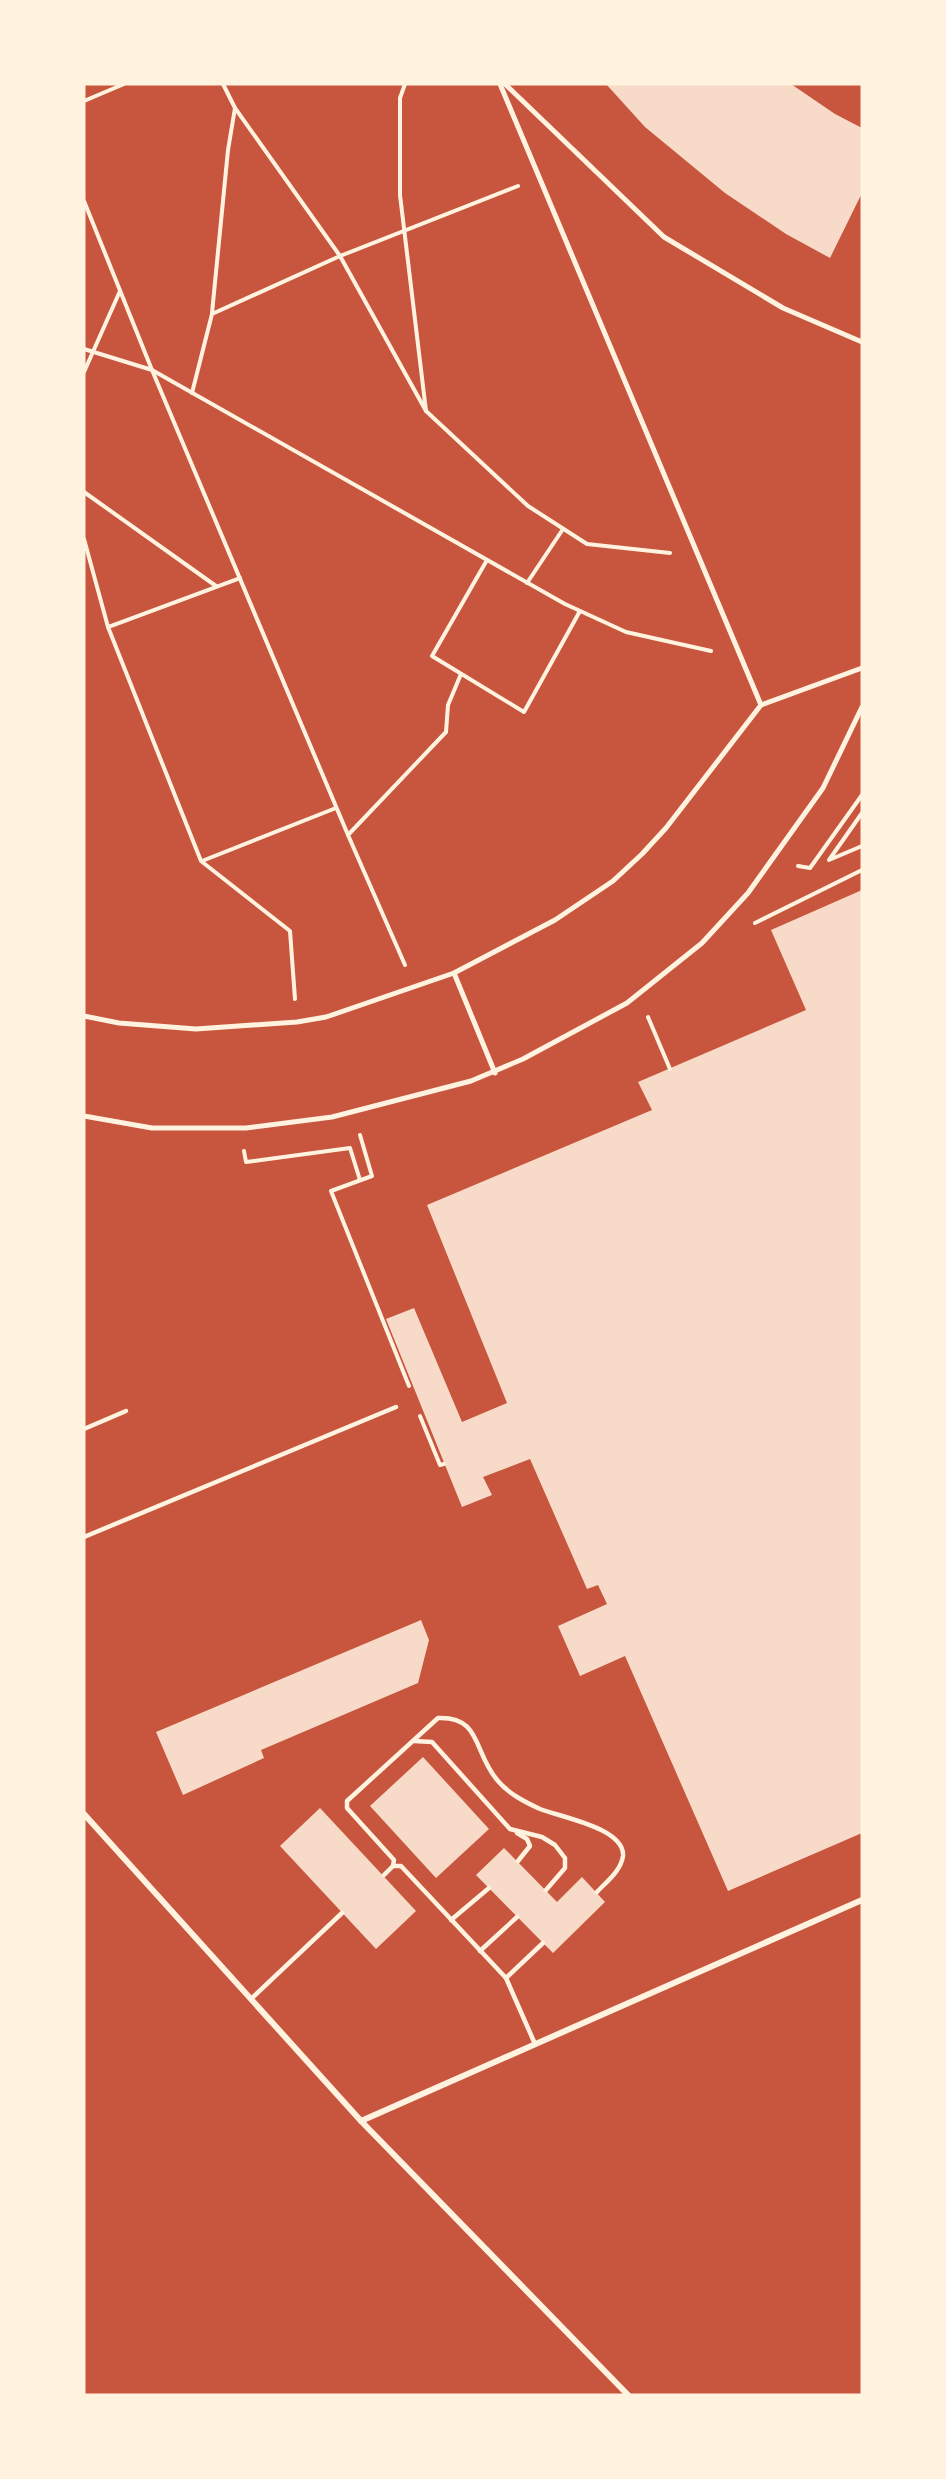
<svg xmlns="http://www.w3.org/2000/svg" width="946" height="2479" viewBox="0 0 946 2479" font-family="Overpass,sans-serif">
  <rect width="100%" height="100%" fill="#c8553d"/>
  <!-- building -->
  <g fill="#f7dbc8">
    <path d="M 606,84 L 791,84 L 835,114 L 862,128 L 862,193 L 830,258 L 786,234 L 725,193 L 645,127 Z"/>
    <path d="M 862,890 L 862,1833 L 728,1891 L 625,1656 L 580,1676 L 558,1626 L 607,1604 L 598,1585 L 587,1589 L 530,1459 L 483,1477 L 492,1495 L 462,1507 L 386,1319 L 414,1308 L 462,1422 L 507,1403 L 427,1205 L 652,1110 L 638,1082 L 806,1010 L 771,930 Z"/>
    <path d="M 421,1620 L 429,1640 L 418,1683 L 261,1750 L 264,1758 L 183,1795 L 156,1732 Z"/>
    <path d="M 423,1757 L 489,1829 L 436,1878 L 370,1806 Z"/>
    <path d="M 320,1808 L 416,1911 L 376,1949 L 280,1846 Z"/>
    <path d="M 504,1848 L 557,1902 L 582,1877 L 605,1902 L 553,1953 L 476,1875 Z"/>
  </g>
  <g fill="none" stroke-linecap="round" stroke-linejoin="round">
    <!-- path -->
    <g stroke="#fff3e0" stroke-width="4">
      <path d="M 84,101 L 124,84"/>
      <path d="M 235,108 L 340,256 L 426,411 L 400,195 L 400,98 L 405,84"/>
      <path d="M 84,201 L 152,370 L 565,604 L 626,632 L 711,651"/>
      <path d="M 212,313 L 228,150 L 235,108 L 223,84"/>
      <path d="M 84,349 L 152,370 L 348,835"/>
      <path d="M 84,372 L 120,291"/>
      <path d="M 192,393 L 212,314 L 340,256 L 518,186"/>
      <path d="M 426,411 L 528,506 L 587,544 L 670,553"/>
      <path d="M 84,492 L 216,586"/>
      <path d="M 84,539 L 108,627 L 201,861 L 290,931 L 295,999"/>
      <path d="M 487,560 L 432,656 L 524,712 L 580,611"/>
      <path d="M 527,583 L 563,529"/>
      <path d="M 108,627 L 240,578"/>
      <path d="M 862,813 L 829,860 L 862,846"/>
      <path d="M 202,861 L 336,808"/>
      <path d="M 798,866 L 810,868 L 862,795"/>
      <path d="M 755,923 L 862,870"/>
      <path d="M 405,965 L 348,835 L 446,732 L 448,705 L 461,674"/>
      <path d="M 648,1017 L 670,1069"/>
      <path d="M 360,1135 L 372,1176 L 331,1191 L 409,1386"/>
      <path d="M 244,1151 L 246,1162 L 350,1148 L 360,1180"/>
      <path d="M 420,1416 L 440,1465 L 444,1464"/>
    </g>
    <!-- service -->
    <g stroke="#fff3e0" stroke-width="4.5">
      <path d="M 84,1429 L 126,1411"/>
      <path d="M 84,1537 L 396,1407"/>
      <path d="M 414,1741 L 432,1742 L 510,1829 L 542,1837 L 555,1845 L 565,1858 L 565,1868 L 546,1890"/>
      <path d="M 517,1833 L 527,1839 L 530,1846 L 518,1861"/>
      <path d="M 393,1866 L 394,1860 L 347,1808 L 347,1801 L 438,1718 C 482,1716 473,1753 498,1781 C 509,1794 525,1802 540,1809 C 560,1817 625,1828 623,1856 C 621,1871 606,1882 597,1892"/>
      <path d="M 384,1875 L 393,1866 L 401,1866 L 506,1978 L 535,2044"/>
      <path d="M 451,1920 L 489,1888"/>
      <path d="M 480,1951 L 517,1917"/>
      <path d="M 506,1978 L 543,1943"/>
      <path d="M 251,1999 L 342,1913"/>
    </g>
    <!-- pedestrian -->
    <g stroke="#fff3e0" stroke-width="5">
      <path d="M 500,84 L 761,705"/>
      <path d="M 505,84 L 664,237 L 783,308 L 862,342"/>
      <path d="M 454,973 L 495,1073"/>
      <path d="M 84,1016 L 119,1023 L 196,1029 L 297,1022 L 326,1017 L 454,973 L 555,920 L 613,881 L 642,854 L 666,828 L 761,705 L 862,668"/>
      <path d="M 84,1116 L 152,1128 L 246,1128 L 332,1117 L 471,1081 L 523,1059 L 627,1003 L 702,943 L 748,893 L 823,788 L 862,707"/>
    </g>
    <!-- minor -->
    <g stroke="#fff3e0" stroke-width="6">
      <path d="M 84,1814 L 361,2121 L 628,2395"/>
      <path d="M 361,2121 L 862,1900"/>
    </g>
  </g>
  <!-- border -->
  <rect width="946" height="2479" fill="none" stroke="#fff3e0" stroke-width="171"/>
</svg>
